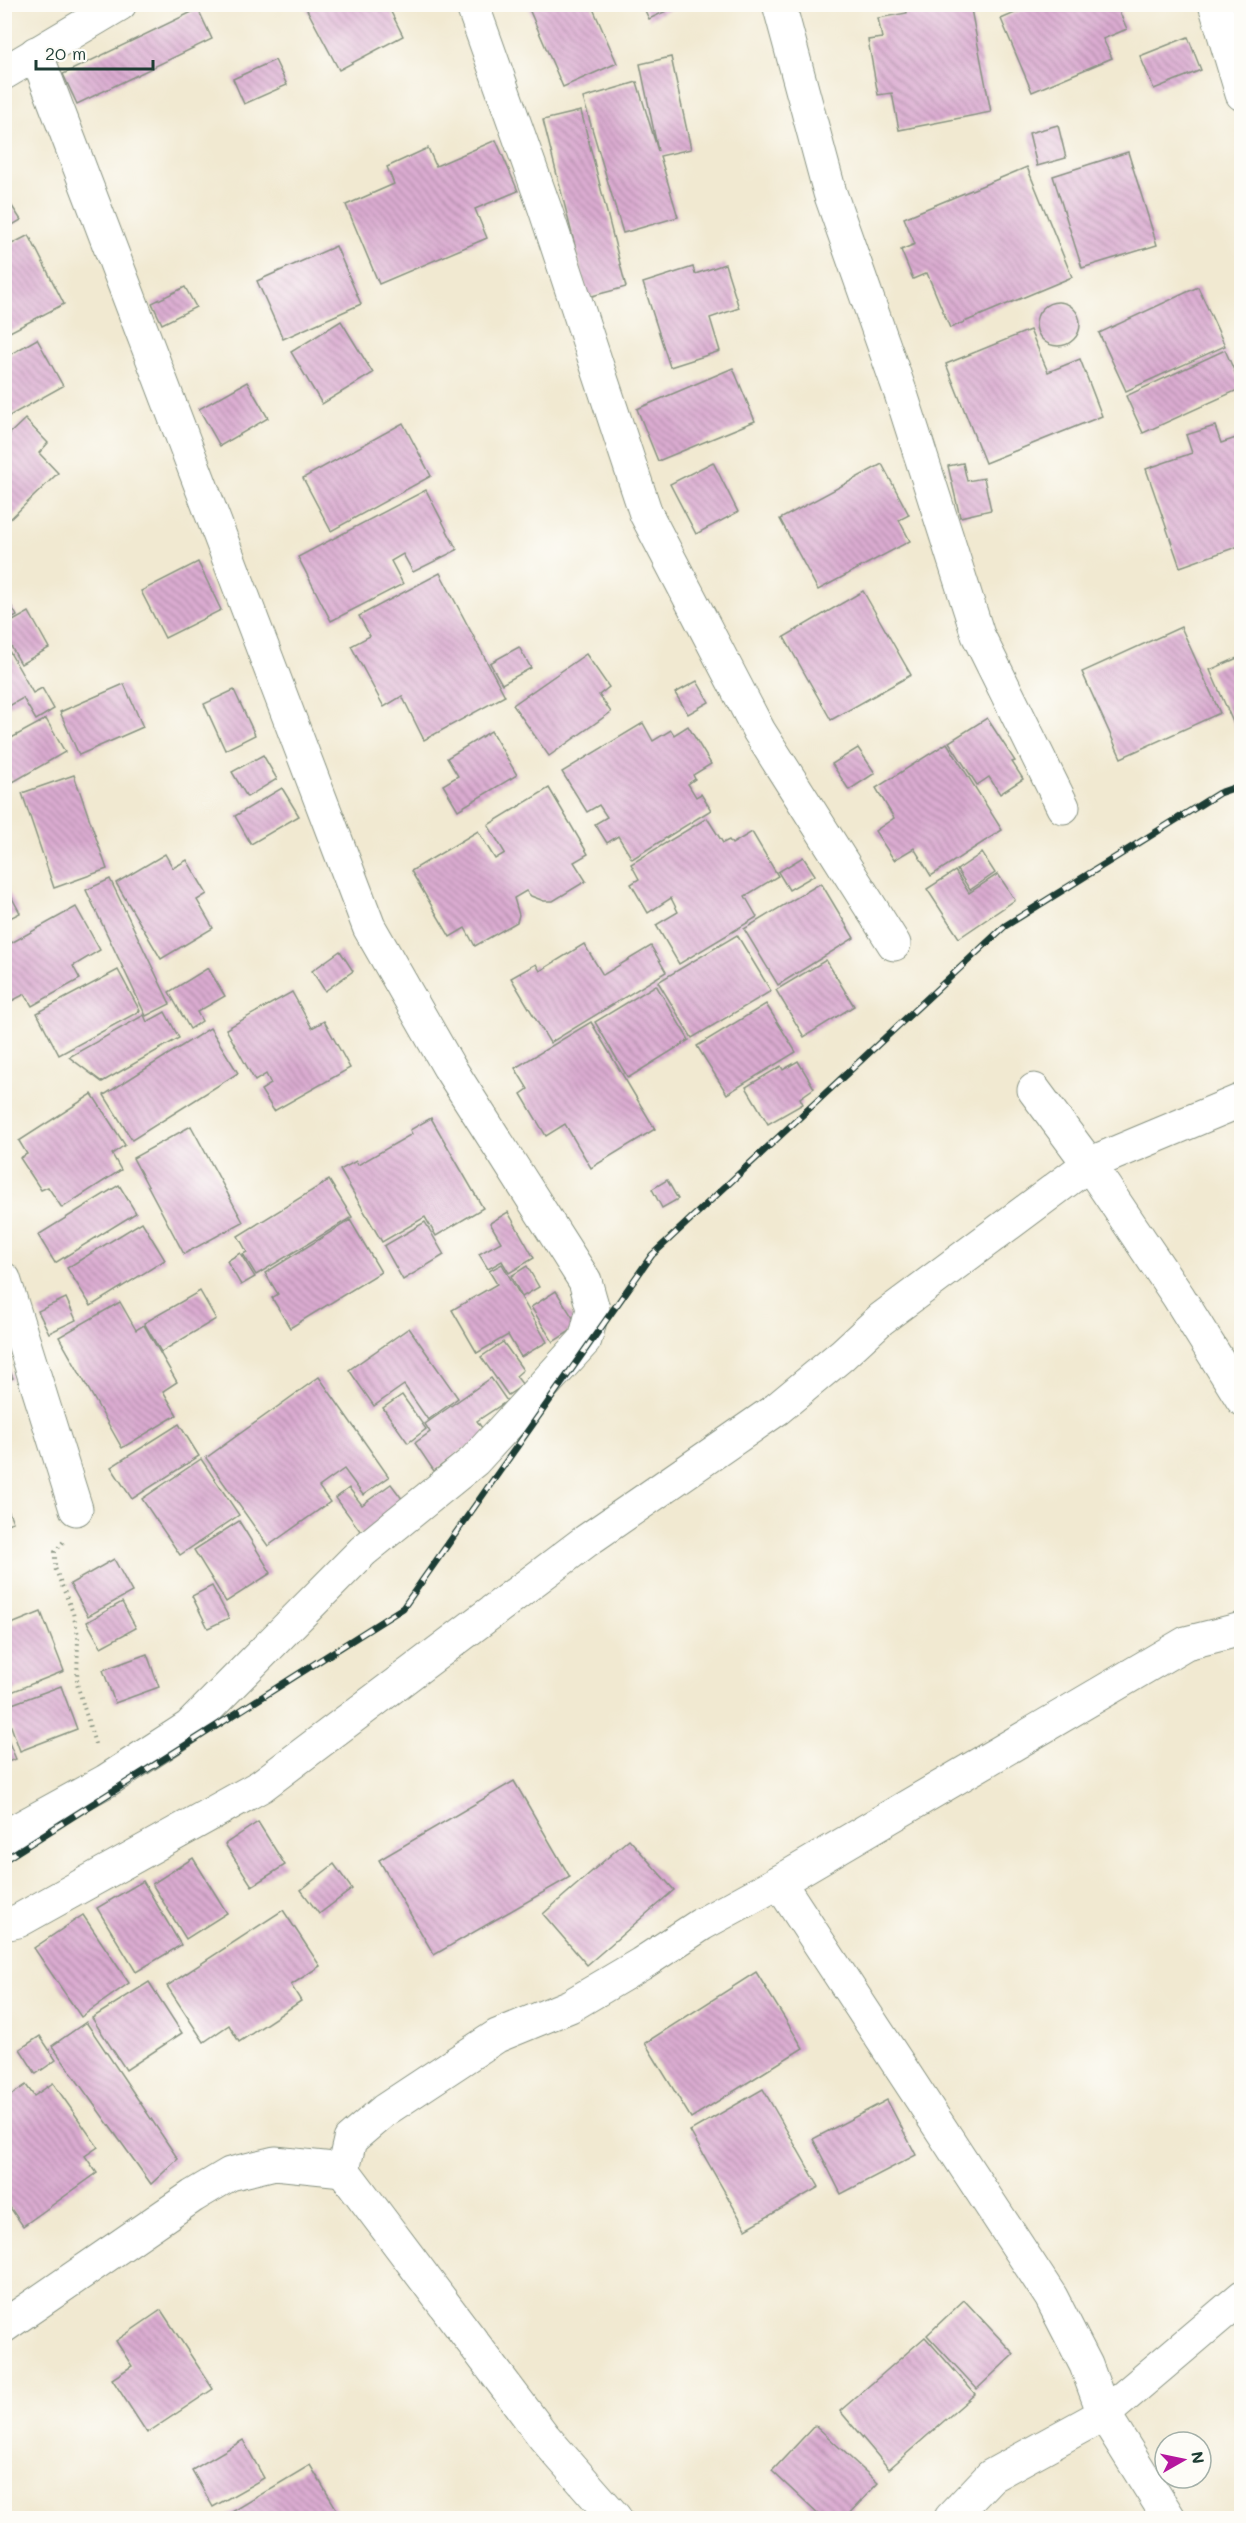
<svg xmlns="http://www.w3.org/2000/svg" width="1246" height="2523" viewBox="0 0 1246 2523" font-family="Mali,sans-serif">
  <defs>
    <pattern id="building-back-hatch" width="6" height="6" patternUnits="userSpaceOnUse" patternTransform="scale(1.5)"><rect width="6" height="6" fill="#dbacd1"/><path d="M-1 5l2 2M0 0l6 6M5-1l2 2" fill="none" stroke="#b18daa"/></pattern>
  </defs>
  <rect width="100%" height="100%" fill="#fdfcf7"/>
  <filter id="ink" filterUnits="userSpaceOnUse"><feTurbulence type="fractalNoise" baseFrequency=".0167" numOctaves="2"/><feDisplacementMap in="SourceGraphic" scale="12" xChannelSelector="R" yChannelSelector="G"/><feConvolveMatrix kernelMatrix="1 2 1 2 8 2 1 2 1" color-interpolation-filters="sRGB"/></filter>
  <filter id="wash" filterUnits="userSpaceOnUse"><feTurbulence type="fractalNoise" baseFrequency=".008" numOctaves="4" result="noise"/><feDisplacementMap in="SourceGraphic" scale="24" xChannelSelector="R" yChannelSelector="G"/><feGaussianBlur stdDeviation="1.35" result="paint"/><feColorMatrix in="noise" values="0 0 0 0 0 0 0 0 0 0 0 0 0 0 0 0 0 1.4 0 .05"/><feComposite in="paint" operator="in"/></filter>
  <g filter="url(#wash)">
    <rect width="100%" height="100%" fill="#f1e9d1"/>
    <g id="blocks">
      <!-- building -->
      <g fill="url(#building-back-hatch)">
        <path d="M 304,4 L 387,4 L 403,36 L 339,70 Z"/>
        <path d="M 539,4 L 591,4 L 617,63 L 563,87 L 529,9 Z"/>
        <path d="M 642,4 L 681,4 L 649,19 Z"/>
        <path d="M 906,4 L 970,4 L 991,112 L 899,130 L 892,93 L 878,95 L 868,40 L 882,38 L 878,18 L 907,13 Z"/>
        <path d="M 1036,4 L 1116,4 L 1127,29 L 1103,39 L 1112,58 L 1032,92 L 1001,19 Z"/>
        <path d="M 198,9 L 212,39 L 77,104 L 63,74 Z"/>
        <path d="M 1188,37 L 1201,70 L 1154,89 L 1140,56 Z"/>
        <path d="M 671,57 L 691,149 L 660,156 L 678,217 L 623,233 L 583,98 L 637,82 L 658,151 L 640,64 Z"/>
        <path d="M 275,60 L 287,85 L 244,104 L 233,79 Z"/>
        <path d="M 581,111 L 626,287 L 588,297 L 543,120 Z"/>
        <path d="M 1058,125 L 1066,158 L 1037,166 L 1029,133 Z"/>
        <path d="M 496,140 L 518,191 L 475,209 L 487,238 L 379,284 L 346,205 L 394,184 L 387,167 L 428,148 L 436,166 Z"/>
        <path d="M 1128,152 L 1157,245 L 1082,268 L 1053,176 Z"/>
        <path d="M 1027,167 L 1072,277 L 950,328 L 927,273 L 913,279 L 901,250 L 915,244 L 904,218 Z"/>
        <path d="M 4,194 L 21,220 L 4,230 Z"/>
        <path d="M 29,235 L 64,304 L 4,335 L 4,248 Z"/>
        <path d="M 336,246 L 361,304 L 283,339 L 257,281 Z"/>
        <path d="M 725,264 L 739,308 L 710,318 L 720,351 L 670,367 L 643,283 L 693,267 L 695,274 Z"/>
        <path d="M 185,287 L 196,307 L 162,324 L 152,303 Z"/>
        <path d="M 1198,287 L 1225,346 L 1126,391 L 1099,333 Z"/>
        <circle cx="1058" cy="324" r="22"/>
        <path d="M 341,321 L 373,373 L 322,404 L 291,352 Z"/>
        <path d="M 1030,330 L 1048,372 L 1080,359 L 1102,416 L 985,463 L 946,364 Z"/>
        <path d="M 37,339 L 63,386 L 4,419 L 4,358 Z"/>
        <path d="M 1225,350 L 1242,388 L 1143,433 L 1126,396 Z"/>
        <path d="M 733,368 L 755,421 L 658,461 L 637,409 Z"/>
        <path d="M 247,382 L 268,418 L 220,446 L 199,409 Z"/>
        <path d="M 25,419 L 48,443 L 39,453 L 58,473 L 4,525 L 4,439 Z"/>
        <path d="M 403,423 L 431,476 L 331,531 L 303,478 Z"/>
        <path d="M 1215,426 L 1221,443 L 1242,436 L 1242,545 L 1180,567 L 1146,469 L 1192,453 L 1186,435 Z"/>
        <path d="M 713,462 L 738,512 L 696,534 L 670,484 Z"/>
        <path d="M 963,463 L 967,481 L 984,478 L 991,510 L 960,517 L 948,466 Z"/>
        <path d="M 882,464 L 909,515 L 899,520 L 910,541 L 818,590 L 780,519 Z"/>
        <path d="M 426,490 L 457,550 L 413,572 L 403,554 L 391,561 L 403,584 L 331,621 L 298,557 Z"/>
        <path d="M 198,562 L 221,610 L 165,638 L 141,591 Z"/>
        <path d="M 440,573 L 505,696 L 424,740 L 402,696 L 384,707 L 351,646 L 370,636 L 359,616 Z"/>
        <path d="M 863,591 L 911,675 L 831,720 L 784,637 Z"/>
        <path d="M 4,593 L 17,616 L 4,623 Z"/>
        <path d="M 29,612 L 49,648 L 21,664 L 4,634 L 4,626 Z"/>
        <path d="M 1181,627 L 1220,713 L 1121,758 L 1082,672 Z"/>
        <path d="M 4,642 L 33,693 L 42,688 L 54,709 L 36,720 L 23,698 L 4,709 Z"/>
        <path d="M 519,647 L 531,668 L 502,684 L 490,663 Z"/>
        <path d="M 586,654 L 609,687 L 599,695 L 611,712 L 549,756 L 513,705 Z"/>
        <path d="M 1242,656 L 1242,726 L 1236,729 L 1210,670 Z"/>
        <path d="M 697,681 L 709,702 L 688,714 L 675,693 Z"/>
        <path d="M 124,684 L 143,727 L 79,755 L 60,712 Z"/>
        <path d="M 234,690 L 255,735 L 225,750 L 204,704 Z"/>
        <path d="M 987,718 L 1015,761 L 1012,762 L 1023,779 L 1000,794 L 989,777 L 977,785 L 949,742 Z"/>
        <path d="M 46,719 L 65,752 L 13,782 L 4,768 L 4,742 Z"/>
        <path d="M 643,723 L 653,741 L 671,730 L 674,735 L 688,726 L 711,764 L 693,775 L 695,779 L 688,784 L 696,797 L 701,794 L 711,810 L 632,859 L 618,836 L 607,843 L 595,824 L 607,817 L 599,805 L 587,812 L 562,772 Z"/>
        <path d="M 491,731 L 517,775 L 458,810 L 443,785 L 458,776 L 447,758 Z"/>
        <path d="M 947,743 L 1002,830 L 931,876 L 914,848 L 894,860 L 875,831 L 894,818 L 876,788 Z"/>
        <path d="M 858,748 L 875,773 L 849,790 L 832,764 Z"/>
        <path d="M 263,755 L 277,779 L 247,797 L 232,772 Z"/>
        <path d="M 74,775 L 107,869 L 54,888 L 22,793 Z"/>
        <path d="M 282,788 L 299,816 L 251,844 L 235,816 Z"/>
        <path d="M 549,788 L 588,854 L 574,862 L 586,881 L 553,901 L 544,901 L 531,896 L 526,891 L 514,898 L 519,915 L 517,922 L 475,946 L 465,928 L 450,937 L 411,871 L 478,831 L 495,859 L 505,853 L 488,825 Z"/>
        <path d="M 707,818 L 723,843 L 729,840 L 732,844 L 752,832 L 778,876 L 745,896 L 757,917 L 679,964 L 656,925 L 678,912 L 671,898 L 648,913 L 631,884 L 639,879 L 631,864 Z"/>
        <path d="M 982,853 L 995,873 L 970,890 L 957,870 Z"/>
        <path d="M 165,854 L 173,868 L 187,860 L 207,894 L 197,900 L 213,928 L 161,959 L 116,883 Z"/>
        <path d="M 803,857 L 815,875 L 789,890 L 778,872 Z"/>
        <path d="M 955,871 L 969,893 L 998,874 L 1015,900 L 959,938 L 927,889 Z"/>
        <path d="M 110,879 L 170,1004 L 146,1016 L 86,890 Z"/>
        <path d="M 4,883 L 20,913 L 4,921 Z"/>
        <path d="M 821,883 L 854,938 L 778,985 L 744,929 Z"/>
        <path d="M 76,907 L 100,950 L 73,966 L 80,979 L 32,1006 L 25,994 L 4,1005 L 4,947 Z"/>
        <path d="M 737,935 L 771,991 L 692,1038 L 658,982 Z"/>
        <path d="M 584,944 L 603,975 L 651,946 L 666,972 L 550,1043 L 511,978 L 536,964 L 540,971 Z"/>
        <path d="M 340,951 L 353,971 L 325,991 L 312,971 Z"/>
        <path d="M 826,960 L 854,1006 L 804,1037 L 776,990 Z"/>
        <path d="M 208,968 L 225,996 L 197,1012 L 202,1021 L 190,1029 L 169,992 Z"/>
        <path d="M 118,970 L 140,1011 L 59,1055 L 37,1013 Z"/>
        <path d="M 656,985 L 689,1040 L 628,1078 L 595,1022 Z"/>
        <path d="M 292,992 L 312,1028 L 324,1021 L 350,1068 L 274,1111 L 261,1090 L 271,1084 L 266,1074 L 255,1081 L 226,1029 Z"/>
        <path d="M 766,1004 L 796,1052 L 727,1094 L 697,1046 Z"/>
        <path d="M 165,1012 L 179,1038 L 102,1082 L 69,1057 L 144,1015 L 147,1022 Z"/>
        <path d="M 591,1022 L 655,1129 L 591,1168 L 565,1124 L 546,1136 L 521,1094 L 528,1089 L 515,1068 Z"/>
        <path d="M 210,1028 L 238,1073 L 132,1140 L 104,1095 Z"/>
        <path d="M 798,1061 L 814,1088 L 800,1098 L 803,1104 L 768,1124 L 746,1087 L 781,1066 L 783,1070 Z"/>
        <path d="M 92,1094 L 125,1145 L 112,1154 L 121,1170 L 62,1208 L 48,1187 L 41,1190 L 20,1158 L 27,1154 L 19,1141 Z"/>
        <path d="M 431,1118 L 483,1208 L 436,1236 L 425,1217 L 382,1242 L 340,1170 L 356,1161 L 358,1165 L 412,1134 L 410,1130 Z"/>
        <path d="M 191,1126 L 243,1222 L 184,1254 L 133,1158 Z"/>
        <path d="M 329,1180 L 352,1217 L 256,1275 L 243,1254 L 247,1252 L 238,1236 Z"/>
        <path d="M 667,1180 L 678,1199 L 662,1208 L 652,1189 Z"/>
        <path d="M 119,1185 L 136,1213 L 55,1263 L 38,1235 Z"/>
        <path d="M 508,1212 L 534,1258 L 509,1273 L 502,1261 L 488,1269 L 479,1254 L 501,1242 L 490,1223 Z"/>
        <path d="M 350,1220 L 381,1272 L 290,1328 L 272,1298 L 278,1294 L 265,1273 Z"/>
        <path d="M 142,1222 L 165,1260 L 91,1306 L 67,1268 Z"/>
        <path d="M 425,1222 L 444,1255 L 403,1280 L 384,1246 Z"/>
        <path d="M 240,1253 L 255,1277 L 241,1285 L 227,1261 Z"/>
        <path d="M 502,1264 L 547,1342 L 521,1357 L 508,1335 L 477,1353 L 452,1310 L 497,1284 L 489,1271 Z"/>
        <path d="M 527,1266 L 539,1287 L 522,1297 L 511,1276 Z"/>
        <path d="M 200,1291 L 216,1319 L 161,1352 L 144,1323 Z"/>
        <path d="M 556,1291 L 578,1326 L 553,1342 L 531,1307 Z"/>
        <path d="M 66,1298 L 76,1320 L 49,1333 L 38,1311 Z"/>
        <path d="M 120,1302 L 136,1330 L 144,1325 L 177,1382 L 163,1391 L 177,1415 L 122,1448 L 59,1337 Z"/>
        <path d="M 409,1328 L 458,1398 L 428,1420 L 404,1385 L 374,1406 L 349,1370 Z"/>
        <path d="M 503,1342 L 523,1370 L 516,1376 L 523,1385 L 508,1395 L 481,1357 Z"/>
        <path d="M 4,1357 L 13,1378 L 4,1382 Z"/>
        <path d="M 319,1377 L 389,1477 L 363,1495 L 344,1469 L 319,1487 L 330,1502 L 268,1546 L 206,1458 Z"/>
        <path d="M 491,1378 L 507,1401 L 477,1421 L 489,1438 L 462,1450 L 434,1471 L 415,1443 L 430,1432 L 425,1424 Z"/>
        <path d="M 402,1395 L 426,1429 L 408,1443 L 383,1408 Z"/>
        <path d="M 179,1424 L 199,1456 L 132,1499 L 111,1467 Z"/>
        <path d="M 201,1459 L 239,1515 L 180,1555 L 142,1499 Z"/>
        <path d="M 391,1484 L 409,1508 L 366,1539 L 336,1498 L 349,1488 L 362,1505 Z"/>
        <path d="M 4,1500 L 13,1522 L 4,1525 Z"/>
        <path d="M 239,1521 L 271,1573 L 226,1602 L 194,1550 Z"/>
        <path d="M 114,1559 L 132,1592 L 88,1616 L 70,1584 Z"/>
        <path d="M 212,1586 L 229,1618 L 208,1628 L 192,1596 Z"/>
        <path d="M 122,1602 L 136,1628 L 101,1647 L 87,1622 Z"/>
        <path d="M 41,1612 L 64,1671 L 4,1695 L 4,1627 Z"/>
        <path d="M 147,1654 L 159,1687 L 115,1703 L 103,1670 Z"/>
        <path d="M 61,1686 L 77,1729 L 20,1751 L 4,1707 Z"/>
        <path d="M 4,1731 L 16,1759 L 4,1763 Z"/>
        <path d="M 514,1781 L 570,1877 L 434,1955 L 379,1860 Z"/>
        <path d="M 258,1822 L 285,1865 L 252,1886 L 225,1844 Z"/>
        <path d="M 629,1839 L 674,1890 L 587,1965 L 543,1914 Z"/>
        <path d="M 193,1858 L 227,1913 L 186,1939 L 152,1884 Z"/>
        <path d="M 334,1864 L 352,1889 L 319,1914 L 301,1890 Z"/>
        <path d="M 143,1881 L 181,1945 L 136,1972 L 97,1908 Z"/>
        <path d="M 283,1910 L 320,1966 L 291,1985 L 301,2001 L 239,2042 L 229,2025 L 204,2042 L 167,1986 Z"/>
        <path d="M 83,1915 L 129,1983 L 81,2017 L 34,1948 Z"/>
        <path d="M 756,1972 L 803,2048 L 691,2118 L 645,2043 Z"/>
        <path d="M 149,1982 L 182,2033 L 126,2070 L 92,2018 Z"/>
        <path d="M 86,2022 L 178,2159 L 151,2184 L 52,2046 Z"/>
        <path d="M 40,2036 L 56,2060 L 36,2074 L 20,2049 Z"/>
        <path d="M 53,2083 L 98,2147 L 85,2156 L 97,2173 L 23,2226 L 4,2199 L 4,2100 L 26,2085 L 34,2096 Z"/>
        <path d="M 763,2089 L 819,2187 L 746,2229 L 690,2131 Z"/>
        <path d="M 887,2100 L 916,2155 L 841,2194 L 813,2139 Z"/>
        <path d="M 964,2300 L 1014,2354 L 977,2389 L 927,2335 Z"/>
        <path d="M 161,2310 L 213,2389 L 147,2433 L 112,2379 L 132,2366 L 116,2341 Z"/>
        <path d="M 925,2337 L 975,2394 L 889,2469 L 840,2411 Z"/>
        <path d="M 815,2425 L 878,2483 L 845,2518 L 822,2518 L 772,2471 Z"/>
        <path d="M 243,2440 L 264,2478 L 213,2507 L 192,2470 Z"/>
        <path d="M 310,2465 L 342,2518 L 222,2518 Z"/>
      </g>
    </g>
  </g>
  <g filter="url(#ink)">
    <use href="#blocks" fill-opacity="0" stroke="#889382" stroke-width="1.5"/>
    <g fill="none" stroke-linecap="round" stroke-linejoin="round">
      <!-- minor casing -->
      <g stroke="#889382" stroke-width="35">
        <g id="minor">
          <path d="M 472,4 L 545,209 L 646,514 L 759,731 L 894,944"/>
          <path d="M 779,4 L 830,193 L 901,394 L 978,635 L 1063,807"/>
          <path d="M 1215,4 L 1242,94"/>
          <path d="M 4,73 L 120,4"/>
          <path d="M 1034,1090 L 1089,1164 L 1178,1296 L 1242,1399"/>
          <path d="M 4,1279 L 76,1509"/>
          <path d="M 4,1837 L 106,1781 L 189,1727 L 363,1551 L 474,1461 L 585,1340 L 593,1309 L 585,1281 L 449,1067 L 369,927 L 36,53"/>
          <path d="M 779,1882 L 1051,2297 L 1086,2365 L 1104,2414 L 1169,2518"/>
          <path d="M 4,1924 L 18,1921 L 261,1786 L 586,1541 L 777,1409 L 842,1355 L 881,1319 L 1089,1164 L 1242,1100"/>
          <path d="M 343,2170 L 544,2437 L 615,2518"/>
          <path d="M 4,2326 L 193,2196 L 230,2174 L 275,2163 L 343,2170 L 350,2140 L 385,2110 L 497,2036 L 570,2006 L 641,1964 L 702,1924 L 779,1882 L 1186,1643 L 1242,1629"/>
          <path d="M 951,2518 L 991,2476 L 1104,2414 L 1242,2297"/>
        </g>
      </g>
      <!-- path -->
      <path stroke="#889382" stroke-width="4" stroke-dasharray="1.5 4.5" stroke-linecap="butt" d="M 63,1542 L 55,1552 L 55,1568 L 73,1613 L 78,1635 L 77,1684 L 95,1744"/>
      <!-- minor -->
      <use href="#minor" stroke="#fff" stroke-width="33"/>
      <!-- rail casing -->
      <g stroke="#1f3d34" stroke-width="7">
        <path id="rail" d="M 4,1860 L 403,1608 L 652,1255 L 1005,926 L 1219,793 L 1242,785"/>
      </g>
      <!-- rail -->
      <use href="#rail" stroke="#fdfcf7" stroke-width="4.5" stroke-dasharray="14" stroke-linecap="butt"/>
    </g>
  </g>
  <!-- margin -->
  <rect width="1246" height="2523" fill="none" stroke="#fdfcf7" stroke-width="24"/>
  <!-- north arrow -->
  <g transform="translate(1183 2460) rotate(81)"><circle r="28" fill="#fdfcf7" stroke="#a4b0a9" stroke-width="1.5"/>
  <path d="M0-4.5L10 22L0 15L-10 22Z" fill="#b5179e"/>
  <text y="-9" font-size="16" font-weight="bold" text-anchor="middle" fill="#1f3d34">N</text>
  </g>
  <!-- scale -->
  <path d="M36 60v9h117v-9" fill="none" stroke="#1f3d34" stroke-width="3"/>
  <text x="45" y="60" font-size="18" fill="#1f3d34" stroke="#fdfcf7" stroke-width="4.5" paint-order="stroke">20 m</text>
</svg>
